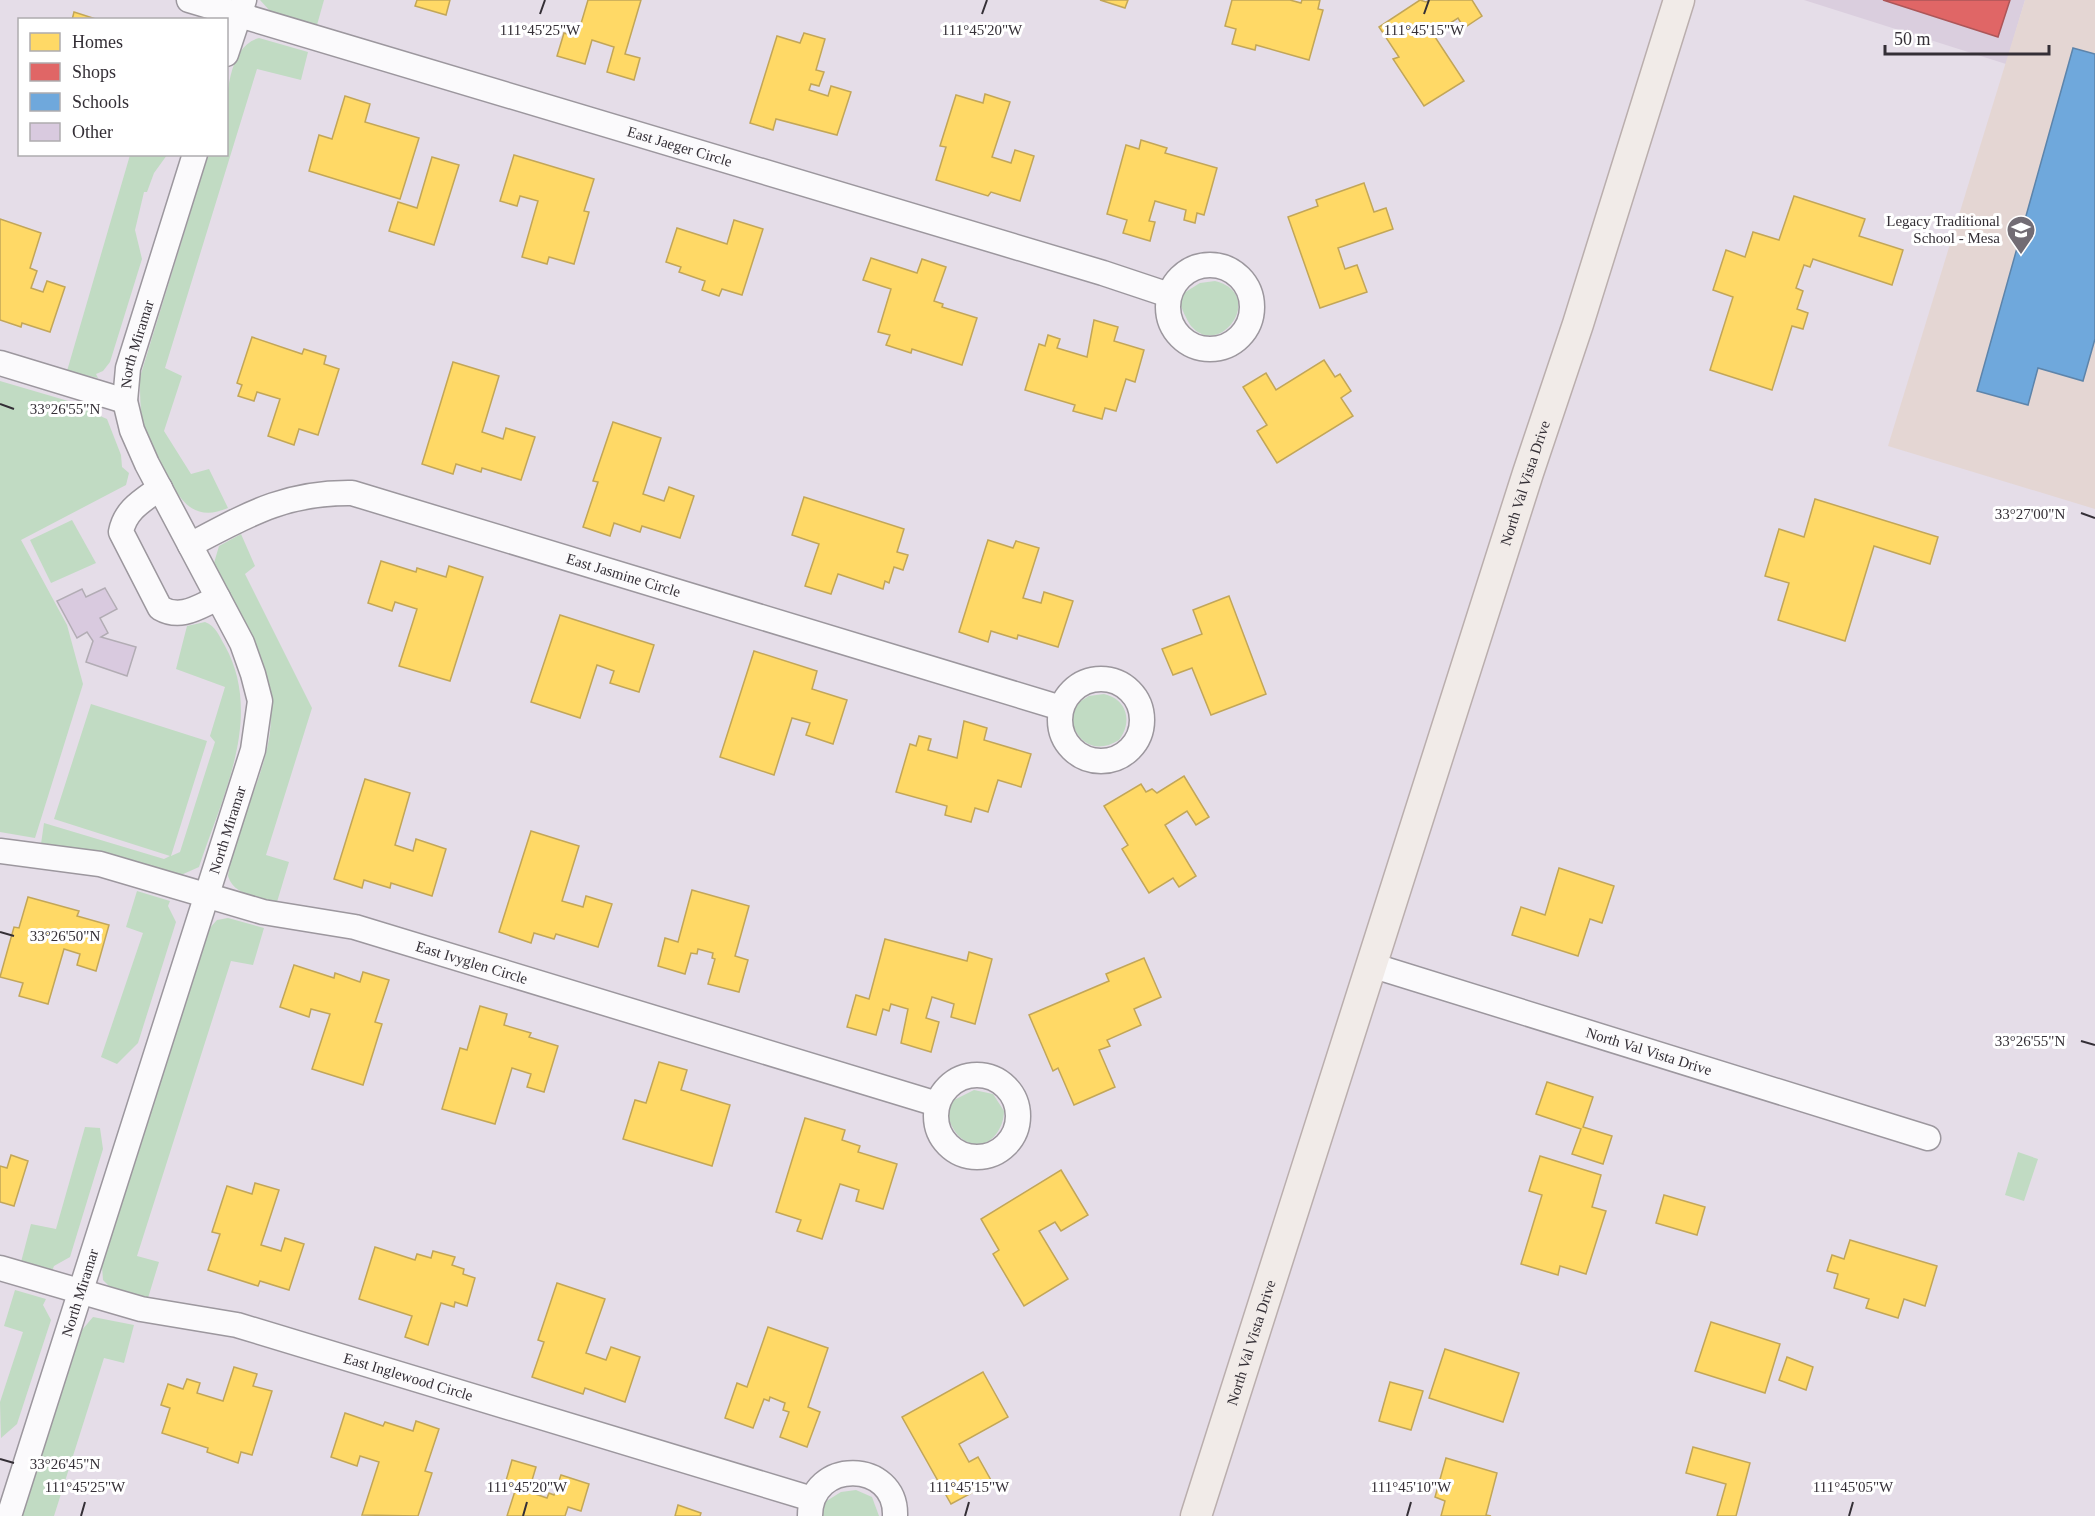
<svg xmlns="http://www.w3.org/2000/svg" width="2095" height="1516" viewBox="0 0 2095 1516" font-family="'Times New Roman',serif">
  <rect width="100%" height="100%" fill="#e5dde8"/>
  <!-- commercial -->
  <path fill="#dacede" d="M 1804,0 L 2025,0 L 2006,64 Z"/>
  <!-- education -->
  <path fill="#e4d6d3" d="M 2025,0 L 2095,0 L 2095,509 L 1888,446 Z"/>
  <!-- green -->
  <g fill="#c1dbc3">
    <path d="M 260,0 L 324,0 L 317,25 L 270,11 Z"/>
    <path d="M 259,38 L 308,52 L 301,80 L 257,69 L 165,368 L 182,376 L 164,431 L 191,474 L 209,469 L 228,508 C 189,525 176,493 161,463 C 155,451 147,437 143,424 C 140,409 140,393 140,377 L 208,155 L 226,154 C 226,123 221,48 259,38 Z"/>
    <path d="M 130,155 L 167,155 L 154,173 L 147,192 L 144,192 L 135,230 L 142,259 L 110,362 L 103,371 L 96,374 L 98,378 L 67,371 Z"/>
    <path d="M 1215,281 C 1267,294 1220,360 1191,326 C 1186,319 1182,309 1179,301 L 1179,296 L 1200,283 Z"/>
    <path d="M 0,381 L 92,408 L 91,412 L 107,419 L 121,455 L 122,467 L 129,473 L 126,485 L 21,540 L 67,625 L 83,684 L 35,838 L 0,832 Z"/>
    <path d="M 72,520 L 96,563 L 51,583 L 30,540 Z"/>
    <path d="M 241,534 L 255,566 L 245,574 L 312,708 L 266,855 L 289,862 L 277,902 C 259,897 234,896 228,876 C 234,831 259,789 268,744 C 282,678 242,619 214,563 L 219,546 Z"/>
    <path d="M 205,622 C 216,626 219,636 225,646 C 264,717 222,797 199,867 L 181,875 L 93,850 L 41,844 L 44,823 L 164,859 L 170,856 L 54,819 L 91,704 L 207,741 L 171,856 L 180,852 L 215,742 L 210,736 L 225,687 L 176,669 L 187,626 Z"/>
    <path d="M 1104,694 C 1127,699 1133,722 1119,740 C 1100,752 1083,747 1074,728 C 1071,721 1067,716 1068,709 L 1089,696 Z"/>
    <path d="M 137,891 L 170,901 L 168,906 L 176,922 L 138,1043 L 117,1064 L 101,1057 L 143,933 L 126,927 Z"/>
    <path d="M 228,918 L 264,928 L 253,965 L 231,961 L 137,1256 L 159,1262 L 148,1298 L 113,1290 L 103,1280 L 102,1266 L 208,930 L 217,920 Z"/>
    <path d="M 974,1090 L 993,1094 L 1004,1111 C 1004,1133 983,1156 961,1138 C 953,1132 949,1119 945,1110 L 948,1103 Z"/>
    <path d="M 85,1127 L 100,1128 L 103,1149 L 70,1257 L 54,1266 L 52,1271 L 21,1262 L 31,1224 L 56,1229 Z"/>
    <path d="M 2018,1152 L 2038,1159 L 2024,1201 L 2005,1195 Z"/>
    <path d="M 15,1290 L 46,1299 L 43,1305 L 51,1320 L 17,1424 L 1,1438 L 0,1402 L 23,1332 L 4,1326 Z"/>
    <path d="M 93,1317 L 134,1325 L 124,1363 L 104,1358 L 54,1516 L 22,1516 L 82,1330 Z"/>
    <path d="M 856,1490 L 872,1497 L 879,1516 L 822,1516 L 820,1505 L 841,1492 Z"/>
  </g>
  <!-- homes -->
  <g fill="#ffd966" stroke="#c2a658" stroke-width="1.5">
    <path d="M 417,0 L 450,0 L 446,15 L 415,6 Z"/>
    <path d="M 588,0 L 641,0 L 625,54 L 640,58 L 634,80 L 607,72 L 614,47 L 592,40 L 585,64 L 557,56 L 564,33 L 577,37 Z"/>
    <path d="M 1100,0 L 1128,0 L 1125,8 Z"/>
    <path d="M 1232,0 L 1290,0 L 1301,3 L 1302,0 L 1320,0 L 1318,9 L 1323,10 L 1309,60 L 1256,45 L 1255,50 L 1232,44 L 1236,29 L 1225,26 Z"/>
    <path d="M 1420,0 L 1426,2 L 1430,0 L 1472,0 L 1482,16 L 1464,28 L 1458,18 L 1433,34 L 1464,81 L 1424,106 L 1393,59 L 1399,57 L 1379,27 Z"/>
    <path d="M 74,12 L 96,19 L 96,20 L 72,20 Z"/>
    <path d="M 804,33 L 825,39 L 816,70 L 824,72 L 819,86 L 811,84 L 809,90 L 828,96 L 831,86 L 851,92 L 837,135 L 776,119 L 773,130 L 750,123 L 777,36 L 800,43 Z"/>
    <path d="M 985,94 L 1010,102 L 992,157 L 1011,163 L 1015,150 L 1034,156 L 1020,201 L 991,192 L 988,196 L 936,180 L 946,147 L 940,146 L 956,95 L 983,103 Z"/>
    <path d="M 345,96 L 370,104 L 365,122 L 419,138 L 400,199 L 309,171 L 319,135 L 332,139 Z"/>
    <path d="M 1141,140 L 1167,148 L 1165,153 L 1217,168 L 1204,215 L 1197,213 L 1195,223 L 1184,220 L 1186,210 L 1155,201 L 1149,221 L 1155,222 L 1150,241 L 1123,233 L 1127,220 L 1107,214 L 1126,145 L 1139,149 Z"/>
    <path d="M 514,155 L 594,179 L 584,211 L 589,212 L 574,264 L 549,257 L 547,264 L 522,257 L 538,201 L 520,196 L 517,206 L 500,201 Z"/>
    <path d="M 432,157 L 459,165 L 434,245 L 389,231 L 398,202 L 417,208 Z"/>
    <path d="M 1364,183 L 1374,212 L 1386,208 L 1393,229 L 1338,248 L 1345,269 L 1357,265 L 1367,292 L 1320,308 L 1288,217 L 1318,206 L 1316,200 Z"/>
    <path d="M 1794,196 L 1865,219 L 1859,236 L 1903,250 L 1892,285 L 1813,259 L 1810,267 L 1804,265 L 1796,288 L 1803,291 L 1797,309 L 1808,313 L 1803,329 L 1792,326 L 1772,390 L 1710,370 L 1733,297 L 1713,290 L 1726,250 L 1745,257 L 1753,232 L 1779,240 Z"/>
    <path d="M 0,219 L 41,233 L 30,268 L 37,271 L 31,288 L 43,292 L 47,281 L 65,287 L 50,332 L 22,323 L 21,327 L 0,320 Z"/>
    <path d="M 734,220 L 763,229 L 742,295 L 722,289 L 719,296 L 702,290 L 705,281 L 679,272 L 681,267 L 666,262 L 677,228 L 727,244 Z"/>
    <path d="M 871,258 L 917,273 L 922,259 L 946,267 L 934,301 L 943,304 L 942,307 L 977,318 L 962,365 L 912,349 L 911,353 L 886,345 L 890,335 L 878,332 L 891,289 L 863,280 Z"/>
    <path d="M 1094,320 L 1118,327 L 1114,341 L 1144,350 L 1135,382 L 1126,379 L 1116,411 L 1105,408 L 1102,419 L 1073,411 L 1075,405 L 1025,390 L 1039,344 L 1045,346 L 1048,335 L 1060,339 L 1057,348 L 1087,357 Z"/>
    <path d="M 252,337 L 302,354 L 304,349 L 326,356 L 324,364 L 339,369 L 318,435 L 299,429 L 294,445 L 268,436 L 280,399 L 257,392 L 254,401 L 238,396 L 242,385 L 237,383 Z"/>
    <path d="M 1324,360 L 1335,377 L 1340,374 L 1351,391 L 1341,398 L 1353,416 L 1277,463 L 1257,431 L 1267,425 L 1243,387 L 1266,373 L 1276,390 Z"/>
    <path d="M 453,362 L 499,376 L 482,432 L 503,439 L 506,428 L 535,437 L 521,480 L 482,468 L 481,472 L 456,464 L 453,474 L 422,464 Z"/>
    <path d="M 613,422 L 661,438 L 643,494 L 664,501 L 669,487 L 694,496 L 680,538 L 642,526 L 640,532 L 614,523 L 610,536 L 583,527 L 598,482 L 593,481 Z"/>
    <path d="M 804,497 L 904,529 L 897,552 L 908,555 L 903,570 L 894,567 L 889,583 L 885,581 L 883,589 L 838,574 L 831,594 L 805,586 L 819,544 L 792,535 Z"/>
    <path d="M 1815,499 L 1938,537 L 1930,564 L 1874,546 L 1845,641 L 1778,620 L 1789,583 L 1765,576 L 1779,529 L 1804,537 Z"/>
    <path d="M 988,540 L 1013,548 L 1016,541 L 1039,548 L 1023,598 L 1041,603 L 1044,592 L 1073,601 L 1058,647 L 1018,635 L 1017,639 L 991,631 L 988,642 L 959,632 Z"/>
    <path d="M 381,561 L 416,572 L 417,568 L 446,577 L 449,566 L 483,577 L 450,681 L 399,666 L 417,609 L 395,602 L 392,611 L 368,603 Z"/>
    <path d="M 1229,596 L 1266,694 L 1211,715 L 1192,668 L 1173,675 L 1162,649 L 1202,634 L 1193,610 Z"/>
    <path d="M 560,615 L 654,645 L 639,692 L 610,683 L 614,671 L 597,665 L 580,718 L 531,702 Z"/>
    <path d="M 754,651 L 817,671 L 812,689 L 847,700 L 833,744 L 806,735 L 810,723 L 792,718 L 774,775 L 720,757 Z"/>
    <path d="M 964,721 L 987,728 L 984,740 L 1031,754 L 1021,787 L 998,780 L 988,812 L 975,808 L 971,822 L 945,815 L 947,806 L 896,792 L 910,744 L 916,746 L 919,736 L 931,739 L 928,750 L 957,758 Z"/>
    <path d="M 1184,776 L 1209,817 L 1196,825 L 1187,811 L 1165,825 L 1196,876 L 1179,887 L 1173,878 L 1149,893 L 1122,849 L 1128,845 L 1104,806 L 1141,784 L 1146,792 L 1152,789 L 1157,793 Z"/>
    <path d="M 365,779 L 410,793 L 395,845 L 413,851 L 416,839 L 446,849 L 432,896 L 391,883 L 390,888 L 364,880 L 362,888 L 334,879 Z"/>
    <path d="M 531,831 L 579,846 L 562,901 L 583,907 L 586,896 L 612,904 L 598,947 L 556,934 L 554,939 L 534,933 L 531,943 L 499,932 Z"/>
    <path d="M 1559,868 L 1614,886 L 1602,923 L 1590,919 L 1578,956 L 1512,935 L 1521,907 L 1545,915 Z"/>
    <path d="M 692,890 L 749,906 L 735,956 L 748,960 L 739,992 L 708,984 L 715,959 L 712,958 L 713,953 L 698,949 L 697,954 L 691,953 L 685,974 L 658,966 L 665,938 L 678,942 Z"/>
    <path d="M 28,897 L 79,911 L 77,916 L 109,925 L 96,971 L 77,965 L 80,954 L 64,949 L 48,1004 L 19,996 L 23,983 L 0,977 L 14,927 L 19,928 Z"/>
    <path d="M 885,939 L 967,961 L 969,952 L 992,959 L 975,1024 L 951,1017 L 954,1004 L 932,997 L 926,1018 L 939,1022 L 931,1052 L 901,1043 L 908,1009 L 891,1004 L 889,1011 L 883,1009 L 876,1035 L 847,1027 L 856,995 L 869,999 Z"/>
    <path d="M 1144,958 L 1161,997 L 1134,1009 L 1141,1025 L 1107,1040 L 1110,1046 L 1099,1050 L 1115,1087 L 1074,1105 L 1058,1068 L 1053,1071 L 1029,1015 L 1109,981 L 1106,974 Z"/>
    <path d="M 294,965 L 334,978 L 335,973 L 360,982 L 363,972 L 389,980 L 375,1022 L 382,1024 L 363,1085 L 312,1069 L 330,1014 L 311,1009 L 309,1017 L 280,1007 Z"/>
    <path d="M 480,1006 L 507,1014 L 504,1025 L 531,1033 L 529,1037 L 558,1046 L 544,1092 L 527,1087 L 531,1074 L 512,1068 L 495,1124 L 442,1109 L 460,1048 L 467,1050 Z"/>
    <path d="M 659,1062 L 687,1070 L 681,1090 L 730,1105 L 712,1166 L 623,1139 L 635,1100 L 646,1103 Z"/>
    <path d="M 1547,1082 L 1593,1097 L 1583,1127 L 1612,1136 L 1603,1164 L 1572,1154 L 1581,1129 L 1536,1114 Z"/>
    <path d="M 805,1118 L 845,1130 L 842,1140 L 860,1146 L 858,1152 L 897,1164 L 883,1209 L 856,1201 L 859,1190 L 840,1184 L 822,1239 L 797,1231 L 801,1220 L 776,1212 Z"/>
    <path d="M 11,1155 L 28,1161 L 14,1206 L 0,1202 L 0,1166 L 7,1168 Z"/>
    <path d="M 1540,1156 L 1601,1175 L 1592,1207 L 1606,1211 L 1586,1274 L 1560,1266 L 1558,1275 L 1521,1264 L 1542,1195 L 1529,1191 Z"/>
    <path d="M 1061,1170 L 1088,1215 L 1061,1231 L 1055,1222 L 1039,1231 L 1068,1279 L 1024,1306 L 993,1254 L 999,1250 L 981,1219 Z"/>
    <path d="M 255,1183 L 279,1190 L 261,1245 L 281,1251 L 285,1238 L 304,1244 L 289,1290 L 260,1281 L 258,1286 L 208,1270 L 220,1234 L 212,1232 L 227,1186 L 252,1194 Z"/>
    <path d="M 1664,1195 L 1705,1207 L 1697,1235 L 1656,1223 Z"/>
    <path d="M 1850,1240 L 1937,1266 L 1925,1306 L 1904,1299 L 1898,1318 L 1866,1308 L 1869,1299 L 1834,1288 L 1838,1274 L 1827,1271 L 1832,1255 L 1844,1259 Z"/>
    <path d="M 375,1247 L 415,1260 L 417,1254 L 431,1258 L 433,1251 L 455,1257 L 452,1265 L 464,1269 L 463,1274 L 475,1278 L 467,1306 L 455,1302 L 454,1307 L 441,1303 L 428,1345 L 405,1337 L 412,1316 L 359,1299 Z"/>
    <path d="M 557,1283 L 605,1299 L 586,1353 L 606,1360 L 611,1347 L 640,1357 L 625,1402 L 585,1388 L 583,1394 L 532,1377 L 544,1342 L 538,1340 Z"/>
    <path d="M 1711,1322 L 1780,1344 L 1765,1393 L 1695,1371 Z"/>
    <path d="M 768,1327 L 828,1348 L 808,1407 L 820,1412 L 807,1447 L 780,1437 L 789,1412 L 783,1410 L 785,1403 L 770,1397 L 769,1401 L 764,1399 L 753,1428 L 725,1418 L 737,1383 L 747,1387 Z"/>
    <path d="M 1445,1349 L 1519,1373 L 1503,1422 L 1429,1398 Z"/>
    <path d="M 1787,1357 L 1813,1367 L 1806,1390 L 1779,1380 Z"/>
    <path d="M 234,1367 L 257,1374 L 253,1386 L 272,1391 L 252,1455 L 241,1452 L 238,1463 L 207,1452 L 208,1448 L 162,1433 L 170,1408 L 161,1405 L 168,1384 L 183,1389 L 187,1379 L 200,1383 L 197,1393 L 223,1401 Z"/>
    <path d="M 983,1372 L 1008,1417 L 959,1444 L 969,1462 L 978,1457 L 992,1482 L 951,1504 L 902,1417 Z"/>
    <path d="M 1390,1382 L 1423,1391 L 1411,1430 L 1379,1421 Z"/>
    <path d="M 345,1413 L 383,1426 L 385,1422 L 413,1431 L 416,1421 L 439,1429 L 425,1471 L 432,1473 L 418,1516 L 362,1515 L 379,1462 L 360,1456 L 357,1466 L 331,1457 Z"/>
    <path d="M 1693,1447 L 1750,1463 L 1736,1516 L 1717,1516 L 1726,1484 L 1686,1473 Z"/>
    <path d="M 1446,1458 L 1497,1473 L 1486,1515 L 1491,1516 L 1441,1516 L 1445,1501 L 1435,1497 Z"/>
    <path d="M 512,1460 L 536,1467 L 530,1487 L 537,1489 L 535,1494 L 547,1498 L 549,1493 L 554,1495 L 561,1475 L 589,1484 L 581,1511 L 568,1507 L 565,1516 L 507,1516 L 516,1488 L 505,1484 Z"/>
    <path d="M 678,1505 L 701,1513 L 700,1516 L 675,1516 Z"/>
  </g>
  <!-- shops -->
  <path fill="#e06666" stroke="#ac5658" stroke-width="1.5" d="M 1883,0 L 2010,0 L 1998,37 Z"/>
  <!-- schools -->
  <path fill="#6fa8dc" stroke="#5d84aa" stroke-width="1.5" d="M 2073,48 L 2095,54 L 2095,339 L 2083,381 L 2038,368 L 2028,405 L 1977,391 Z"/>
  <!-- building -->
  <path fill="#d9cadf" stroke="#b2acb4" stroke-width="1.5" d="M 105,588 L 117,609 L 100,618 L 108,633 L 101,637 L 136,647 L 127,676 L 86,662 L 93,641 L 87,632 L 77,638 L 57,601 L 82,589 L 86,597 Z"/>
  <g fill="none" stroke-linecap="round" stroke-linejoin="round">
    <!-- minor casing -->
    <g stroke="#9c979e" stroke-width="27">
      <g id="minor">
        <path id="s1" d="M 189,0 L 1103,273 L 1169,295"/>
        <path d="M 226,54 L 244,0"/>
        <circle cx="1210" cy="307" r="42"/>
        <path d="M 0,363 L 125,401"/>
        <path d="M 160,488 C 142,501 125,510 121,532 L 160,608 C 181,620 198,607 218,598"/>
        <path id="s2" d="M 190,545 C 247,515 285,492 352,493 L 1061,708"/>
        <circle cx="1101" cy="720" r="41"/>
        <path id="s3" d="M 0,851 L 100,864 L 263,912 L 355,927 L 937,1104"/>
        <path id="s4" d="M 1371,965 L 1928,1138"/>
        <circle cx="977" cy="1116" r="41"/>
        <path id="s5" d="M 0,1268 L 141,1309 L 237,1325 L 812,1499"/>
        <path id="s6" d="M 9,1516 L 253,750 L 260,701 L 253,674 L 242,643 L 147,464 L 132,430 L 125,401 L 128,368 L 195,154"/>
        <path d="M 810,1516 C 810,1458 897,1460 895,1516"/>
      </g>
    </g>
    <!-- major casing -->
    <g stroke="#baaead" stroke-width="33">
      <g id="major">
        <path id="s7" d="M 1196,1516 L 1528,473 L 1578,324 L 1679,0"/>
      </g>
    </g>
    <!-- minor -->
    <use href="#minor" stroke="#fbfafc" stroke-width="24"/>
    <!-- major -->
    <use href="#major" stroke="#f1ebe8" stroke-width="30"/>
  </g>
  <!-- ticks -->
  <path fill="none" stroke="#342f36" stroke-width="2" d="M 540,14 L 545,0M 982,14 L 987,0M 1424,14 L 1429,0M 0,404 L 14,409M 2081,513 L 2095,518M 0,932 L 14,936M 2081,1041 L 2095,1045M 0,1459 L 14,1463M 81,1516 L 85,1502M 523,1516 L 527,1502M 965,1516 L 969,1502M 1407,1516 L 1411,1502M 1849,1516 L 1853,1502"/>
  <!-- icons -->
  <defs>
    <g id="school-pin" transform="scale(1.5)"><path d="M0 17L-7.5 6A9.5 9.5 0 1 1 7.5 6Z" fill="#726c74" stroke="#fff"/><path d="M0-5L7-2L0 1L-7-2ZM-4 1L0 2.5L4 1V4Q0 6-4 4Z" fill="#fff"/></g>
  </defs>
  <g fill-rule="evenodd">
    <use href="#school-pin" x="2021" y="230"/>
  </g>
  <g text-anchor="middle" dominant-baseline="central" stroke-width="6" stroke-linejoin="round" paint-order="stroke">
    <!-- street labels -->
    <g font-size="15" fill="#342f36" stroke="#fff">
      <text stroke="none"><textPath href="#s1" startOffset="512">East Jaeger Circle</textPath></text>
      <text stroke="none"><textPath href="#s6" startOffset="1242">North Miramar</textPath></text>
      <text stroke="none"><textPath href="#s7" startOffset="1084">North Val Vista Drive</textPath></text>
      <text stroke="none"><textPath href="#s2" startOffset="456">East Jasmine Circle</textPath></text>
      <text stroke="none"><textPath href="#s6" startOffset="720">North Miramar</textPath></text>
      <text stroke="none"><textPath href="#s3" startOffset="486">East Ivyglen Circle</textPath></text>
      <text stroke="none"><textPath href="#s4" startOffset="291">North Val Vista Drive</textPath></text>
      <text stroke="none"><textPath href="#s6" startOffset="234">North Miramar</textPath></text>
      <text stroke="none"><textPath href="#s7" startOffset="182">North Val Vista Drive</textPath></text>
      <text stroke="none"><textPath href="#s5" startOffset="423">East Inglewood Circle</textPath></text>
    </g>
    <!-- poi labels -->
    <g font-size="15" fill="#342f36" stroke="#fff" text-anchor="end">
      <text x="2000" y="221">Legacy Traditional<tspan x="2000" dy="17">School - Mesa</tspan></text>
    </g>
  </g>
  <g font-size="15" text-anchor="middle" fill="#342f36" stroke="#fff" stroke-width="6" stroke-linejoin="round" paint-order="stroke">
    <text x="540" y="35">111°45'25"W</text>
    <text x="982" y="35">111°45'20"W</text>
    <text x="1424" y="35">111°45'15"W</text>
    <text x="65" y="414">33°26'55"N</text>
    <text x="2030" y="519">33°27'00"N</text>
    <text x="65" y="941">33°26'50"N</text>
    <text x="2030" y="1046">33°26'55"N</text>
    <text x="65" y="1469">33°26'45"N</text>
    <text x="85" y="1492">111°45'25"W</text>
    <text x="527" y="1492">111°45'20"W</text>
    <text x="969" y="1492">111°45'15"W</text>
    <text x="1411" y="1492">111°45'10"W</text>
    <text x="1853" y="1492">111°45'05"W</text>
  </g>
  <!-- legend -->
  <rect x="18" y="18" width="210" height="138" fill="#ffffff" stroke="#aeacaf" stroke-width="1.5"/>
  <rect x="30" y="33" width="30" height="18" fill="#ffd966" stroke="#aeacaf" stroke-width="1.5"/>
  <text x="72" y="48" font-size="18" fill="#342f36">Homes</text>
  <rect x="30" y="63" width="30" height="18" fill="#e06666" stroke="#aeacaf" stroke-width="1.5"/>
  <text x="72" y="78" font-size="18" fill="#342f36">Shops</text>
  <rect x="30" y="93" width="30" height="18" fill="#6fa8dc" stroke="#aeacaf" stroke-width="1.5"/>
  <text x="72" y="108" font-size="18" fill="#342f36">Schools</text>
  <rect x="30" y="123" width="30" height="18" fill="#d9cadf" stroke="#aeacaf" stroke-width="1.5"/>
  <text x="72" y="138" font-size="18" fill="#342f36">Other</text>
  <!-- scale -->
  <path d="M1885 45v9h164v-9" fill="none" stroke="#342f36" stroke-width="3"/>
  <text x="1894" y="45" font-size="18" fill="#342f36" stroke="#ffffff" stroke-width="4.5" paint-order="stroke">50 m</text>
</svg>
